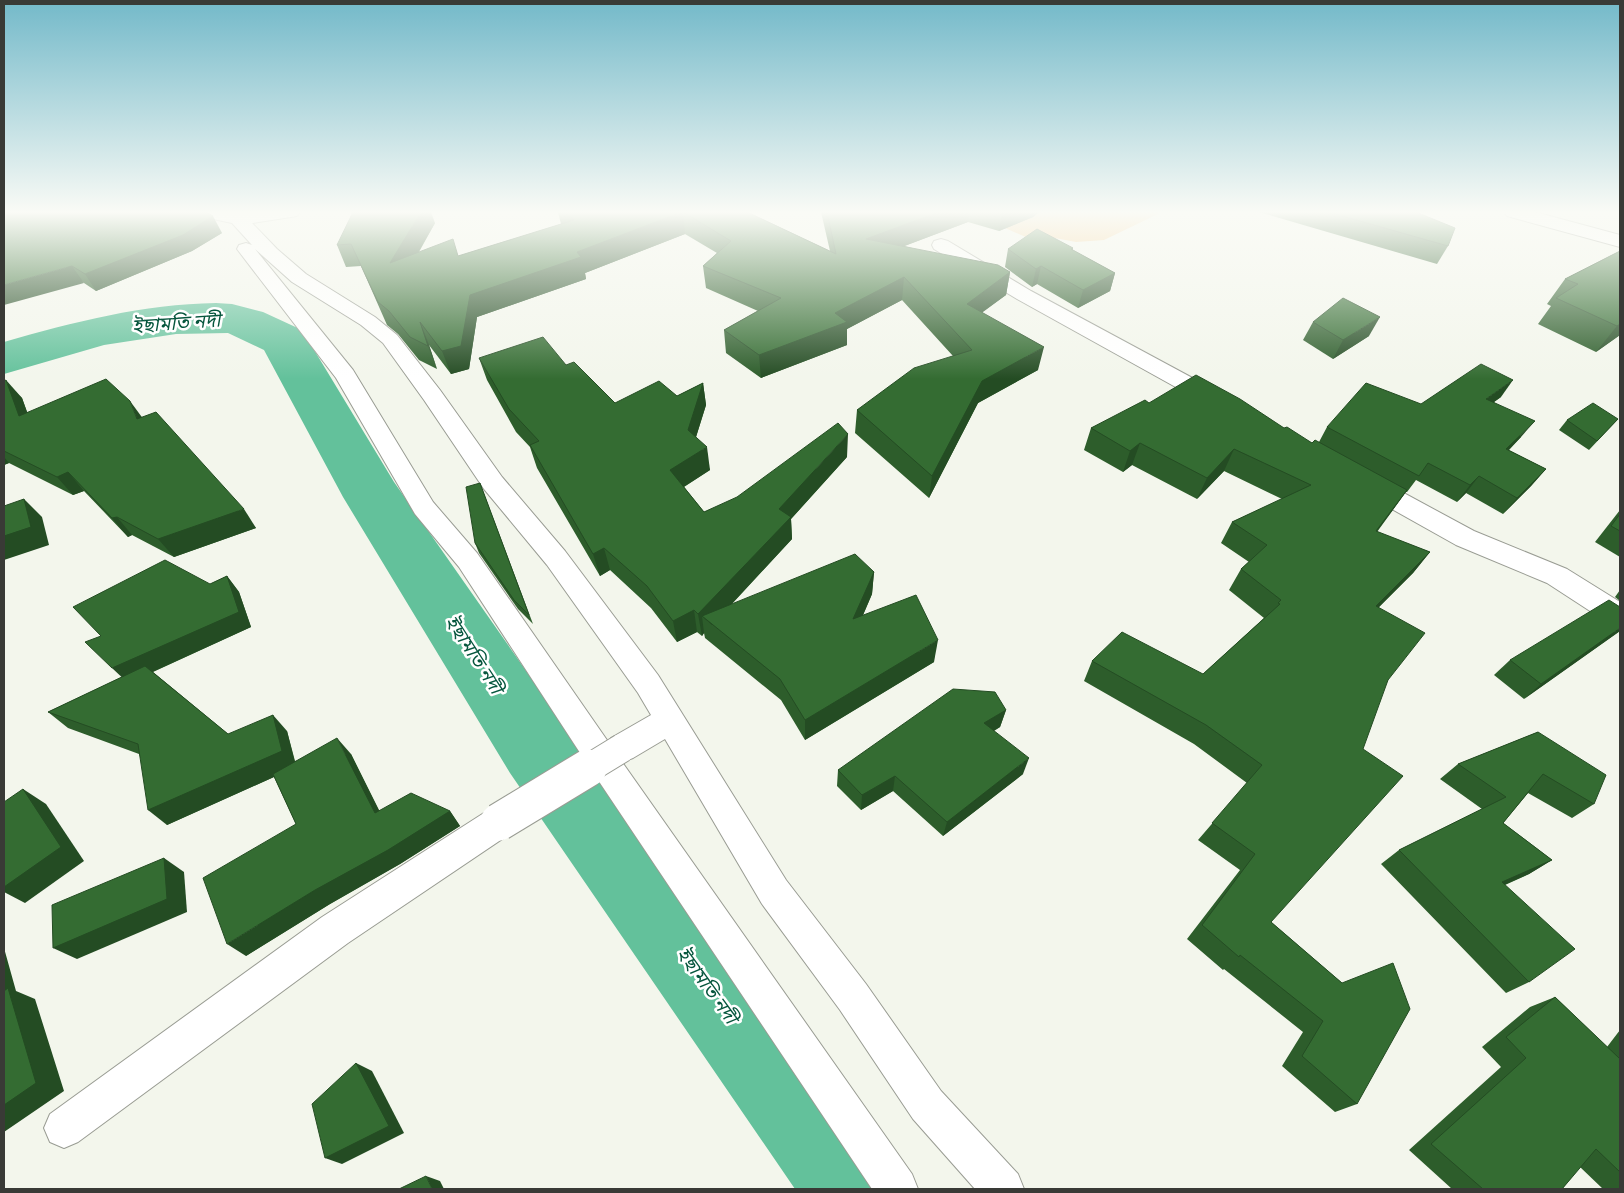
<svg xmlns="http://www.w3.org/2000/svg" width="1624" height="1193" viewBox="0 0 1624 1193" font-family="'PT Serif','Noto Sans Bengali',serif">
  <rect width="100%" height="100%" fill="#f3f6ec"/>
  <!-- green -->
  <path fill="#f5c885" d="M 996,212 L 1157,212 L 1158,214 L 1104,240 L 1076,242 L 1055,238 L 1037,242 L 996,224 Z"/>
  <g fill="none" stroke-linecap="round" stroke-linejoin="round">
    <!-- river -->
    <path fill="#63c19b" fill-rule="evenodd" d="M 216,303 L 232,304 L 263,312 L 302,330 L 394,482 L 564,725 L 891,1153 L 906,1189 L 795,1189 L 510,773 L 343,497 L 264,350 L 228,333 L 176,334 L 104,345 L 4,374 L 4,342 C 74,322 143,304 216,303 Z"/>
    <!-- street casing -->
    <g stroke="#999c93" stroke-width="2">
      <g id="street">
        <path d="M 196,212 L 300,212 L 297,216 L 291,217 L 252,223 L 277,249 L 306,274 L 375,317 L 397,335 L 440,390 L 502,477 L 565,551 L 658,675 L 786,880 L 866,984 L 941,1091 L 1018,1174 L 1024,1189 L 975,1189 L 913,1119 L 840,1010 L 762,904 L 665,739 L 633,758 L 622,762 L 912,1174 L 918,1189 L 872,1189 L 586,762 L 459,567 L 415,514 L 336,378 L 237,249 L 239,245 L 246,243 L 252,245 L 232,223 L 199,216 ZM 255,249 L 292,282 L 361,325 L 383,343 L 424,400 L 484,489 L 547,565 L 638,693 L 651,715 L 611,738 L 609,743 L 477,553 L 433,502 L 353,370 Z"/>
        <path d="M 941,239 L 948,241 L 1031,291 L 1224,395 L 1227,400 L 1224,405 L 1216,407 L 1208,405 L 1017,299 L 934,249 L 932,245 L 934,241 Z"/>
        <path d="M 1367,475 L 1376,478 L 1474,531 L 1567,569 L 1620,602 L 1620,627 L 1610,624 L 1547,583 L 1456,545 L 1358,490 L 1355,484 L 1358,478 Z"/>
        <path d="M 499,806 L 511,811 L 516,822 L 511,833 L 348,943 L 78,1142 L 64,1148 L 50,1142 L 44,1128 L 50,1114 L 322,917 L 487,811 Z"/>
      </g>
    </g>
    <!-- secondary casing -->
    <g stroke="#999c93" stroke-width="2">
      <path id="secondary" d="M 1504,212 L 1535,212 L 1620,235 L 1620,247 L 1507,216 Z"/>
    </g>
    <!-- street -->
    <use href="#street" fill="#fff" fill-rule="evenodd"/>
    <!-- secondary -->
    <use href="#secondary" fill="#fff" fill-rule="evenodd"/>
    <!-- street-bridge-far1 casing -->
    <g stroke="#999c93" stroke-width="30" stroke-linecap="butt">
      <path id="street-bridge-far1" d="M 586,770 L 622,748"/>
    </g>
    <!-- street-bridge casing -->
    <g stroke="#999c93" stroke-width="39" stroke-linecap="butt">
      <path id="street-bridge" d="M 499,822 L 588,768"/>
    </g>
    <!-- street-bridge-far1 -->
    <use href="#street-bridge-far1" stroke="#fff" stroke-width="28"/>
    <!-- street-bridge -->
    <use href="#street-bridge" stroke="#fff" stroke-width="37"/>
  </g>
  <!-- wall -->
  <g fill="#2d5d2b">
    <path d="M 4,212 L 222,233 L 192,251 L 96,291 L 84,283 Z"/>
    <path d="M 558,212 L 747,212 L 830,251 L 821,212 L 1039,212 L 1033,217 L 999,231 L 968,222 L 904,246 L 1010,272 L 1006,295 L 982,312 L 1038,370 L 978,403 L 929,498 L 855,433 L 857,410 L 953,356 L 902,300 L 847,329 L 847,345 L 761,378 L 726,353 L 724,330 L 758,311 L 706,288 L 703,266 L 717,253 L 685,234 L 585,273 L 586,279 L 477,317 L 469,369 L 451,374 L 429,345 L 437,369 L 419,360 L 398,334 L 387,325 L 361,266 L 346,267 L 337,245 L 435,223 L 419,252 L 459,256 L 561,224 Z"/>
    <path d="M 1259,212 L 1416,212 L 1448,246 L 1437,264 Z"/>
    <path d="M 1073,248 L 1073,250 L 1115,273 L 1110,291 L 1078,308 L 1037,284 L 1032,287 L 1005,267 L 1008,249 Z"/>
    <path d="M 1620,251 L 1620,335 L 1596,352 L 1538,324 L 1551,306 L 1547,304 L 1565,279 Z"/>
    <path d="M 1313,322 L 1369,336 L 1333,359 L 1303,340 Z"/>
    <path d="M 479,358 L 566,365 L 615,403 L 677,396 L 703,383 L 706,405 L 696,437 L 710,470 L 684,487 L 704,512 L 847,457 L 791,519 L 792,539 L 731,605 L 874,572 L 872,594 L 863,615 L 934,662 L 805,740 L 781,700 L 705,638 L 704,633 L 702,636 L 697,632 L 677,642 L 651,608 L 610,570 L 600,576 L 537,468 L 530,447 L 516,432 L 487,380 Z"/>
    <path d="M 4,381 L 22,398 L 27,412 L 142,417 L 256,528 L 174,557 L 132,535 L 128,537 L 84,491 L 73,495 L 9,463 L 4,465 Z"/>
    <path d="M 1501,397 L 1494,402 L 1521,437 L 1509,450 L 1546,469 L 1531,486 L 1503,514 L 1466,493 L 1457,502 L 1416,480 L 1407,492 L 1406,492 L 1377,532 L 1430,552 L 1413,573 L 1379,607 L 1388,680 L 1271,922 L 1342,983 L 1357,1104 L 1335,1112 L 1282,1066 L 1303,1032 L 1224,969 L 1223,970 L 1187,939 L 1240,870 L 1198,840 L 1247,783 L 1194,744 L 1084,681 L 1092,661 L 1203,674 L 1264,618 L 1229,590 L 1241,569 L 1249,562 L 1221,543 L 1232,522 L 1282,499 L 1224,471 L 1197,499 L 1132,465 L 1123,472 L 1084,450 L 1091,428 L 1149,403 L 1284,428 L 1312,443 L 1319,442 L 1327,427 L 1421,404 Z"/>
    <path d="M 1618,419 L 1589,450 L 1559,430 L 1567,420 Z"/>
    <path d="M 480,483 L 533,624 L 518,609 L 479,553 L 475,543 Z"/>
    <path d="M 1620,510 L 1620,557 L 1595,542 Z"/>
    <path d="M 227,576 L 239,592 L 251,627 L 153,672 L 228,734 L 287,731 L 295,761 L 351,754 L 379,811 L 450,811 L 460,826 L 400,864 L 330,904 L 246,956 L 296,824 L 274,777 L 167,825 L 139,754 L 68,728 L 48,712 L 122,677 L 101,636 Z"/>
    <path d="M 1620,590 L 1620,601 L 1615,597 Z"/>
    <path d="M 1620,631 L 1524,699 L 1494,675 L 1510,660 Z"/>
    <path d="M 1006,710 L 1000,727 L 994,731 L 1023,774 L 943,836 L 893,791 L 861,810 L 837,786 L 838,770 Z"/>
    <path d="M 1538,732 L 1594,804 L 1572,818 L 1528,793 L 1503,823 L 1552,860 L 1529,874 L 1505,885 L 1529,982 L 1506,993 L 1381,864 L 1399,850 L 1482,809 L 1440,779 L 1458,764 Z"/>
    <path d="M 1555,997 L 1607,1047 L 1620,1030 L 1620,1189 L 1603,1189 L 1580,1167 L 1562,1189 L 1452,1189 L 1409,1150 L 1501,1067 L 1482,1047 L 1530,1007 Z"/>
  </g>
  <!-- shaded-wall -->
  <g fill="#244c23">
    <path d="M 421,212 L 431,212 L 435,223 L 399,285 L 390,263 Z"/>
    <path d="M 683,212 L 685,234 L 585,273 L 586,279 L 477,317 L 469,369 L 451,374 L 442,351 L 470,295 L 577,252 Z"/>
    <path d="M 939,212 L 970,212 L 968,222 L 865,261 L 866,239 Z"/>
    <path d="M 1002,212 L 1039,212 L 1033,217 L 999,231 Z"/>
    <path d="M 213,216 L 222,233 L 192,251 L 96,291 L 85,274 Z"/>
    <path d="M 72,266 L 84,283 L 4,305 L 4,285 Z"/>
    <path d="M 1041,266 L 1037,284 L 1032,287 L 1036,269 Z"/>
    <path d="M 1010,272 L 1006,295 L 964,326 L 967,304 Z"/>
    <path d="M 1115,273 L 1110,291 L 1078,308 L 1083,290 Z"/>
    <path d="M 904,277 L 902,300 L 847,329 L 847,345 L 761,378 L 759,355 L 835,313 Z"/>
    <path d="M 1380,317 L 1369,336 L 1333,359 L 1343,340 Z"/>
    <path d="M 420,322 L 429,345 L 437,369 L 428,346 Z"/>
    <path d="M 1620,324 L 1620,335 L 1596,352 L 1617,326 Z"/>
    <path d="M 1044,347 L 1038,370 L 978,403 L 929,498 L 932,476 L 982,381 Z"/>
    <path d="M 6,380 L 22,398 L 35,434 L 19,416 Z"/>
    <path d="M 1513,380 L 1501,397 L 1474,416 L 1486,399 Z"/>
    <path d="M 703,383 L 706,405 L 691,453 L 688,430 Z"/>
    <path d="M 130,401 L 144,420 L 137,419 Z"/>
    <path d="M 1535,421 L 1521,437 L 1493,466 L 1506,449 Z"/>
    <path d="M 848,434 L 847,457 L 791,519 L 792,539 L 712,625 L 702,616 L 704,633 L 702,636 L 698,614 L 779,509 Z"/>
    <path d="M 1140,443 L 1132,465 L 1123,472 L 1130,451 Z"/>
    <path d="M 707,447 L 710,470 L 674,493 L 670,470 Z"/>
    <path d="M 1234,449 L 1224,471 L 1197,499 L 1207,478 Z"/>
    <path d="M 4,457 L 9,463 L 4,465 Z"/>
    <path d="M 1546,469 L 1531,486 L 1503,514 L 1517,498 Z"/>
    <path d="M 68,472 L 84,491 L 73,495 L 57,477 Z"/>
    <path d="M 1479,476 L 1466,493 L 1457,502 L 1470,485 Z"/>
    <path d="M 1407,490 L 1392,511 L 1361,552 L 1376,531 Z"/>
    <path d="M 24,499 L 42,517 L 49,545 L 4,560 L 4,536 Z"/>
    <path d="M 244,509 L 256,528 L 174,557 L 158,539 Z"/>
    <path d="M 117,517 L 132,535 L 128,537 L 112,518 Z"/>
    <path d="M 604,548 L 610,570 L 600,576 L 593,554 Z"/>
    <path d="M 1430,552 L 1413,573 L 1360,626 L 1376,606 Z"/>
    <path d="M 874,572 L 872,594 L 852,641 L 853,619 Z"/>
    <path d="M 227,576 L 239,592 L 251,627 L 128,683 L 112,668 Z"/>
    <path d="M 694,610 L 697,632 L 677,642 L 673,621 Z"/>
    <path d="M 1620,628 L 1620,631 L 1524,699 L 1541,684 Z"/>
    <path d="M 938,640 L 934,662 L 805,740 L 805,720 Z"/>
    <path d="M 1006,710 L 1000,727 L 979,739 L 984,723 Z"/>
    <path d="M 273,715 L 287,731 L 296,767 L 167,825 L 148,810 Z"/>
    <path d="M 337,738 L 351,754 L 388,828 L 375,813 Z"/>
    <path d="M 1029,758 L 1023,774 L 943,836 L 947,822 Z"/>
    <path d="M 895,776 L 893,791 L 861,810 L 862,795 Z"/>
    <path d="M 23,789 L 46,804 L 84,861 L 25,903 L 4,892 L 4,887 Z"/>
    <path d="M 450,811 L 460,826 L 400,864 L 330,904 L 246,956 L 227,944 L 315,890 Z"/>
    <path d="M 164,858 L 184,872 L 187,912 L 77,959 L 53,948 Z"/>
    <path d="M 1552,860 L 1529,874 L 1481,895 L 1502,882 Z"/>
    <path d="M 4,948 L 16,991 L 35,999 L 64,1091 L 4,1132 Z"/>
    <path d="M 356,1063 L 372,1071 L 404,1133 L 342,1164 L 325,1158 Z"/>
    <path d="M 426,1176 L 440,1181 L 444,1189 L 432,1189 Z"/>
  </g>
  <!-- building -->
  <g fill="#346c32" stroke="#244c23">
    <path d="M 4,212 L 206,212 L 213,216 L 183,235 L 85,274 L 72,266 L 4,285 Z"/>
    <path d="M 353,212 L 421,212 L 390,263 L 453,239 L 458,256 L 574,220 L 565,212 L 682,212 L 577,252 L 581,257 L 470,295 L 461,346 L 442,351 L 420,322 L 428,346 L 410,337 L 389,311 L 378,302 L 351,244 L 337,245 Z"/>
    <path d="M 683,212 L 747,212 L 836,254 L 827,212 L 939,212 L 866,239 L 998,265 L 1010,272 L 967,304 L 1044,347 L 982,381 L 932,476 L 857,410 L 914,368 L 972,350 L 904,277 L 835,313 L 847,322 L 759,355 L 724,330 L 781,298 L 703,266 L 731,241 Z"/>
    <path d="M 1328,212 L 1416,212 L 1455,228 L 1448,246 Z"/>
    <path d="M 1037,229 L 1073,248 L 1071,249 L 1115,273 L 1083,290 L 1041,266 L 1036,269 L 1008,249 Z"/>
    <path d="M 1620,251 L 1620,324 L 1617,326 L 1556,298 L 1578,284 L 1565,279 Z"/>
    <path d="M 1343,298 L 1380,317 L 1343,340 L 1313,322 Z"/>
    <path d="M 543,337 L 566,365 L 574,362 L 615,403 L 659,381 L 677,396 L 703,383 L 688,430 L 707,447 L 670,470 L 704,512 L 737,497 L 838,423 L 848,434 L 779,509 L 791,517 L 698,614 L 694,610 L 673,621 L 647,586 L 604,548 L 593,554 L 530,445 L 539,441 L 509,409 L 479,358 Z"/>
    <path d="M 1481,364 L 1513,380 L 1486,399 L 1535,421 L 1506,449 L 1546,469 L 1517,498 L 1479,476 L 1470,485 L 1428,463 L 1419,476 L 1327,427 L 1366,383 L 1421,404 Z"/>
    <path d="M 1196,375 L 1240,399 L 1284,428 L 1287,427 L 1312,443 L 1315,440 L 1407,490 L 1376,531 L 1430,552 L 1376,606 L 1425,633 L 1388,680 L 1363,749 L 1403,776 L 1271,922 L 1342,983 L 1393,963 L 1410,1009 L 1357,1104 L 1302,1056 L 1323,1021 L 1240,955 L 1239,957 L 1202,925 L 1255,854 L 1212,823 L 1262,765 L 1206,725 L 1092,661 L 1122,632 L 1203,674 L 1280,604 L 1278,603 L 1281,600 L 1241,569 L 1267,545 L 1232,522 L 1311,485 L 1234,449 L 1207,478 L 1140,443 L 1130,451 L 1091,428 L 1145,400 L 1149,403 Z"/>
    <path d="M 106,379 L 130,401 L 137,419 L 156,412 L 244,509 L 158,539 L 117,517 L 112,518 L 68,472 L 57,477 L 4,451 L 4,381 L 6,380 L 19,416 Z"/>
    <path d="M 1593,403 L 1618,419 L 1597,441 L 1567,420 Z"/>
    <path d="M 480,483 L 529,615 L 514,600 L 475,543 L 466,487 Z"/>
    <path d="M 24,499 L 31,527 L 4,536 L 4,506 Z"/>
    <path d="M 1620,514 L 1620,531 L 1611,526 Z"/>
    <path d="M 855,554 L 874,572 L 853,619 L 916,595 L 938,640 L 805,720 L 780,679 L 702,616 Z"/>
    <path d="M 165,560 L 210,584 L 227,576 L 239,612 L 112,668 L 85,642 L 101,636 L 73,607 Z"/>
    <path d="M 1609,600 L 1620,607 L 1620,628 L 1541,684 L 1510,660 Z"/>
    <path d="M 145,666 L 228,734 L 273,715 L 282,751 L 148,810 L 138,744 L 48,712 Z"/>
    <path d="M 953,689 L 995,692 L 1006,710 L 984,723 L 1029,758 L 947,822 L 895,776 L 862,795 L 838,770 Z"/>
    <path d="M 1538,732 L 1606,775 L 1594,804 L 1543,774 L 1503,823 L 1552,860 L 1502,882 L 1575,949 L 1529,982 L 1399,850 L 1506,797 L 1458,764 Z"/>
    <path d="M 337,738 L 375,813 L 411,793 L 450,811 L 388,850 L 315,890 L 227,944 L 203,878 L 296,824 L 273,774 Z"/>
    <path d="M 23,789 L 61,847 L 4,887 L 4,802 Z"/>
    <path d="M 164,858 L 167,899 L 53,948 L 52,905 Z"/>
    <path d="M 8,988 L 36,1083 L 4,1105 L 4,991 Z"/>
    <path d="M 1555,997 L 1619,1058 L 1620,1057 L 1620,1172 L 1596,1149 L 1562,1189 L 1483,1189 L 1431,1144 L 1526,1058 L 1506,1037 Z"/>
    <path d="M 356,1063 L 389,1126 L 325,1158 L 312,1104 Z"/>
    <path d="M 426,1176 L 432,1189 L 399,1189 Z"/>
  </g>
  <!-- sky -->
  <linearGradient id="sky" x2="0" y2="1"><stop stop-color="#73b9c9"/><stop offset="0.56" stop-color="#fafbf6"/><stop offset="1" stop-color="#fafbf6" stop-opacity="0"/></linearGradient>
  <rect width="1624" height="379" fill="url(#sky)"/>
  <g text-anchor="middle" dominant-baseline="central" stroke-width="5" stroke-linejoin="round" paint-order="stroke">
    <!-- water labels -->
    <g font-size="19" font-style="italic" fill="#06563d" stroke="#fff">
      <text transform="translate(176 322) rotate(-4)">ইছামতি নদী</text>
      <text transform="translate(475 654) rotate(57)">ইছামতি নদী</text>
      <text transform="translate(708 985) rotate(54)">ইছামতি নদী</text>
    </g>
  </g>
  <!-- border -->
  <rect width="1624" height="1193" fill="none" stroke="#393a36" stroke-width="10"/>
</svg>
